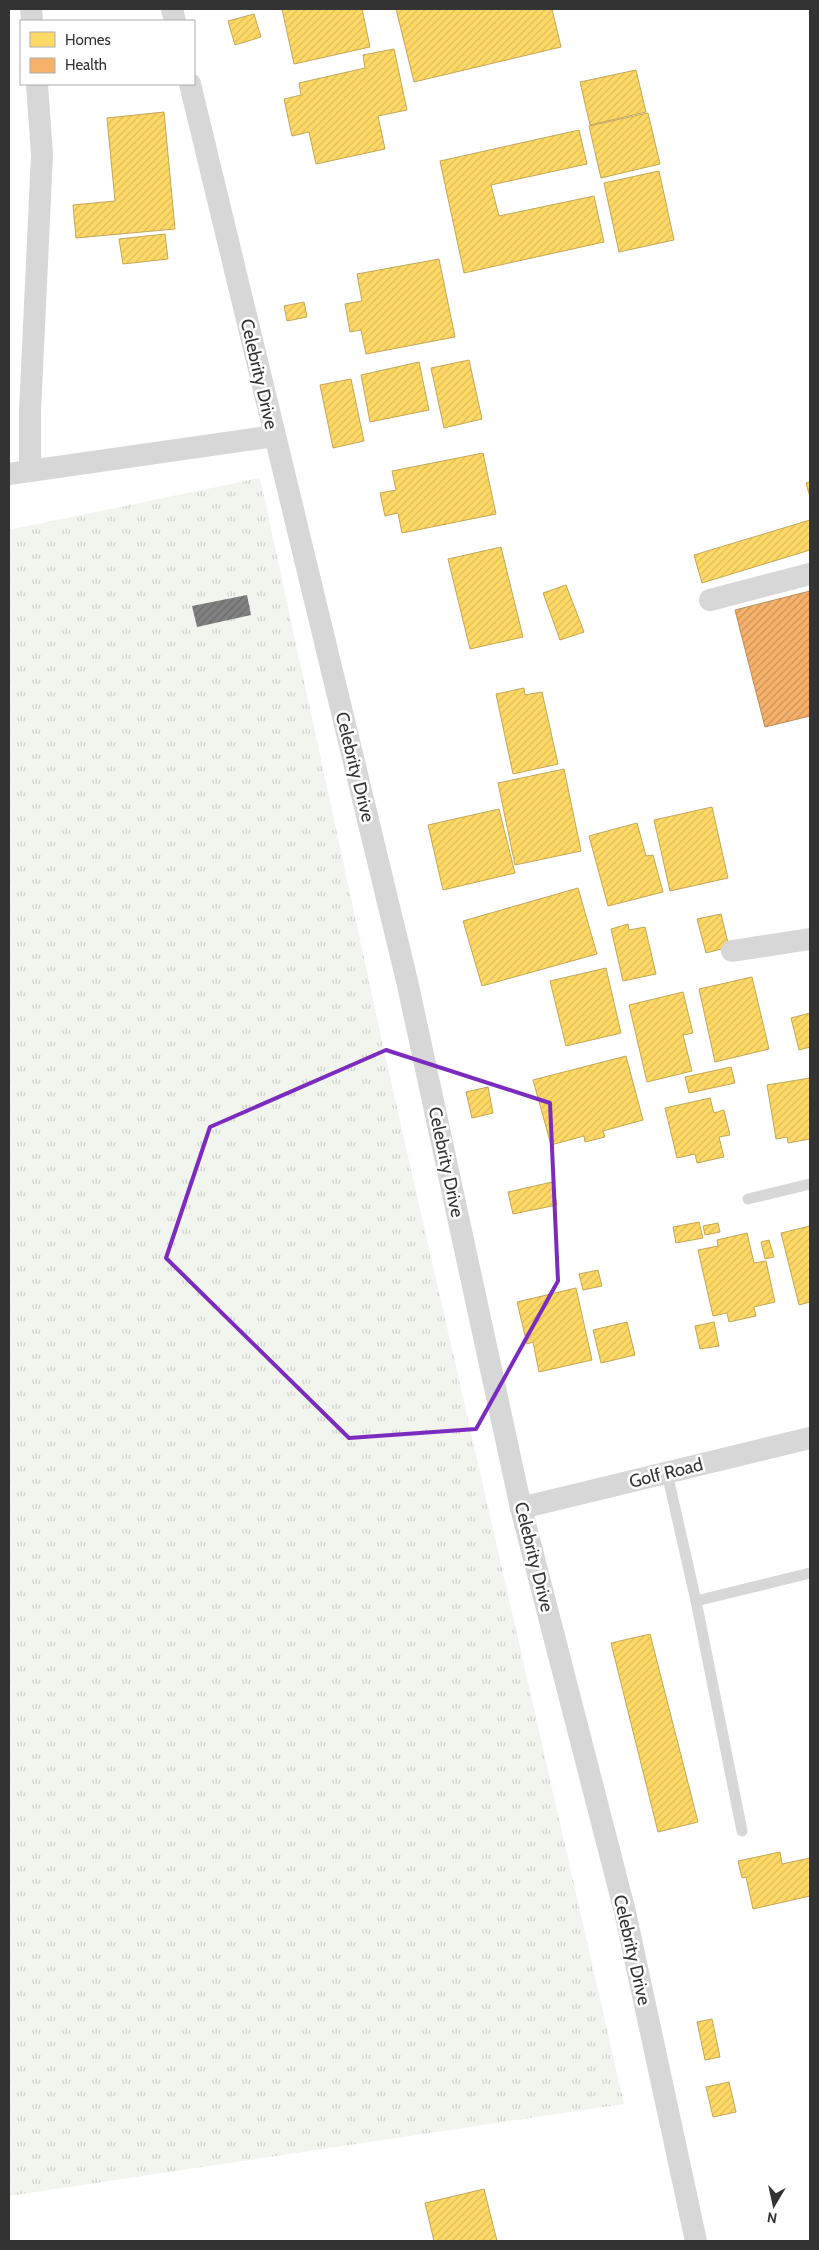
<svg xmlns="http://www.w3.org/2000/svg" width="819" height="2250" viewBox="0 0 819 2250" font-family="Cabin,sans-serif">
  <defs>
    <pattern id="grass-tufts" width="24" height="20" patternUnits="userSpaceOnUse" patternTransform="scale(1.25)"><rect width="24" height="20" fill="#f1f5ed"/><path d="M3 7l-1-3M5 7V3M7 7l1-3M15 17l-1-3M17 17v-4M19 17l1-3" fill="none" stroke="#cfd2cc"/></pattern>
    <pattern id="homes-hatch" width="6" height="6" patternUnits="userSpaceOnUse" patternTransform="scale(1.25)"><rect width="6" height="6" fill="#ffd966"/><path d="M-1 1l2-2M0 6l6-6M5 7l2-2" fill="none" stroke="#dbbb59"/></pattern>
    <pattern id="health-hatch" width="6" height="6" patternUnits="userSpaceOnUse" patternTransform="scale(1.25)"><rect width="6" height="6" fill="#f6b26b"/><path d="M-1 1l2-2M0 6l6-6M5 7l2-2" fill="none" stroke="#c89159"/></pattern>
    <pattern id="building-hatch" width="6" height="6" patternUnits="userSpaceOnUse" patternTransform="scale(1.25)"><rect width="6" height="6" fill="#818181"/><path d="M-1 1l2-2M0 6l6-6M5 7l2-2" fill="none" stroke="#6a6a6a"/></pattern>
  </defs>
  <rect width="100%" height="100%" fill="#fff"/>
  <!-- grass -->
  <path fill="url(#grass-tufts)" d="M 260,478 L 385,1055 L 624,2104 L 9,2196 L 9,530 Z"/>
  <!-- homes -->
  <g fill="url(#homes-hatch)" stroke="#c2a757">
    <path d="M 282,9 L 362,9 L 370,47 L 294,64 Z"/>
    <path d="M 396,9 L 552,9 L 561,47 L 414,82 Z"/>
    <path d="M 254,14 L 261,37 L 235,45 L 228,21 Z"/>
    <path d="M 394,49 L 407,110 L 378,116 L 385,149 L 316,164 L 309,132 L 292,136 L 284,99 L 301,95 L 299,83 L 365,68 L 363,55 Z"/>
    <path d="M 636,70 L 646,112 L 590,125 L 580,82 Z"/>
    <path d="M 164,112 L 175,229 L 76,238 L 73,205 L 115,201 L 107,118 Z"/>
    <path d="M 648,113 L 660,164 L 601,178 L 589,126 Z"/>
    <path d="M 579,130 L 587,164 L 491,185 L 499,216 L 594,196 L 604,242 L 464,273 L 440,161 Z"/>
    <path d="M 659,171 L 674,240 L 619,252 L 604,183 Z"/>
    <path d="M 165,234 L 168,259 L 123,264 L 119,239 Z"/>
    <path d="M 439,259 L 455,337 L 366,354 L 361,330 L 350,332 L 345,304 L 362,301 L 357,274 Z"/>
    <path d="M 304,302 L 307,317 L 287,321 L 284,306 Z"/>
    <path d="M 469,360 L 482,419 L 444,428 L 431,368 Z"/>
    <path d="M 419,362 L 429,410 L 370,422 L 361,375 Z"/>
    <path d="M 351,379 L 364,441 L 333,448 L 320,385 Z"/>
    <path d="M 483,453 L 496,514 L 402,533 L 398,513 L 385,516 L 380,493 L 396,490 L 392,471 Z"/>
    <path d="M 810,482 L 810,497 L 806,483 Z"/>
    <path d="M 810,520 L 810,550 L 702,583 L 694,555 Z"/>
    <path d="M 501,547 L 523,637 L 470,649 L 448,559 Z"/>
    <path d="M 566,585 L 584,632 L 560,640 L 543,593 Z"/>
    <path d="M 524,688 L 525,695 L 542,692 L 558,764 L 513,774 L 496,694 Z"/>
    <path d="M 564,769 L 581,851 L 515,865 L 498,783 Z"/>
    <path d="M 712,807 L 728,878 L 670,891 L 654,820 Z"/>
    <path d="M 499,809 L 515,873 L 443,890 L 428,825 Z"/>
    <path d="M 637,823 L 646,856 L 653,855 L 663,892 L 608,906 L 589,836 Z"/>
    <path d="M 578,888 L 597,954 L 482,986 L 463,921 Z"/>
    <path d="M 721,914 L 729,947 L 706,953 L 697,919 Z"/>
    <path d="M 628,924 L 629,930 L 645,927 L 656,974 L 623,981 L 611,929 Z"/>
    <path d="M 606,968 L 621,1033 L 566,1046 L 550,981 Z"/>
    <path d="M 752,977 L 769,1049 L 715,1062 L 699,989 Z"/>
    <path d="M 683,992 L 693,1033 L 683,1035 L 692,1071 L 647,1082 L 629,1005 Z"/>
    <path d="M 810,1013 L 810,1047 L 799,1050 L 791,1018 Z"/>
    <path d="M 626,1056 L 643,1120 L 603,1131 L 605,1137 L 585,1142 L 584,1136 L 551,1145 L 533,1080 Z"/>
    <path d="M 731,1067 L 735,1083 L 689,1093 L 685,1077 Z"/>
    <path d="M 810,1078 L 810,1139 L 788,1143 L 787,1137 L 776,1139 L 767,1085 Z"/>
    <path d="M 488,1087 L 493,1113 L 472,1118 L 466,1092 Z"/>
    <path d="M 710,1098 L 714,1113 L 724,1110 L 730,1135 L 719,1137 L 724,1157 L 697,1163 L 695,1154 L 677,1158 L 665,1108 Z"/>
    <path d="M 552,1182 L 557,1205 L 513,1214 L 508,1192 Z"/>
    <path d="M 699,1222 L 703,1238 L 676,1243 L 673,1227 Z"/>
    <path d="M 718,1223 L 720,1232 L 705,1235 L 703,1226 Z"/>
    <path d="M 810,1226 L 810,1302 L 799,1305 L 781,1233 Z"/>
    <path d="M 747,1233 L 754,1263 L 766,1261 L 775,1302 L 754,1307 L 756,1316 L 729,1322 L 727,1313 L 713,1316 L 698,1250 L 718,1246 L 717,1240 Z"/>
    <path d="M 769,1240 L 774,1257 L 765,1259 L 761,1242 Z"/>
    <path d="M 598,1270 L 602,1286 L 583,1290 L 579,1274 Z"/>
    <path d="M 576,1288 L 592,1360 L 539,1372 L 533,1342 L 527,1344 L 517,1302 Z"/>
    <path d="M 627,1322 L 635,1355 L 601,1363 L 593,1330 Z"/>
    <path d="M 714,1322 L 719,1346 L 700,1349 L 695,1326 Z"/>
    <path d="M 650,1634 L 698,1822 L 658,1832 L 611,1643 Z"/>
    <path d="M 780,1852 L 782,1864 L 810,1858 L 810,1896 L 753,1909 L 746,1877 L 742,1878 L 738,1861 Z"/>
    <path d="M 712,2019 L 720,2057 L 705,2060 L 697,2022 Z"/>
    <path d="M 729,2082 L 736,2112 L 713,2117 L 706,2087 Z"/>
    <path d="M 484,2189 L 497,2241 L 434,2241 L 425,2203 Z"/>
  </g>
  <!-- health -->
  <path fill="url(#health-hatch)" stroke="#bc8c5a" d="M 810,591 L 810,716 L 765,727 L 735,610 Z"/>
  <!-- building -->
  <path fill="url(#building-hatch)" d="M 247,595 L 251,615 L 197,627 L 192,606 Z"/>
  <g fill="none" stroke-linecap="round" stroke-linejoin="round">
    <!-- lane -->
    <g stroke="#d7d7d7" stroke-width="11">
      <path d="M 748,1199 L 810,1184"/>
      <path d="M 667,1473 L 696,1601"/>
      <path d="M 742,1831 L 696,1601 L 810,1573"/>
    </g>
    <!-- street -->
    <g stroke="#d7d7d7" stroke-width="22">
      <path d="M 31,9 L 32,21"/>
      <path d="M 172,9 L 175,21"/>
      <path d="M 190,84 L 407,981 L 521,1508 L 625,1912 L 696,2241"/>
      <path d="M 30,470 L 30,412 L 42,155 L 37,84"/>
      <path d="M 9,474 L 274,436"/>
      <path d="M 710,600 L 810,574"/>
      <path d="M 732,951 L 810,939"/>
      <path d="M 521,1508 L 810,1438"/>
    </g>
  </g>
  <!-- marked area -->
  <path fill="none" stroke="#7b2cbf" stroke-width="4" stroke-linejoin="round" d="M 386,1050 L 550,1103 L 558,1281 L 476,1429 L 349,1438 L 166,1258 L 210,1127 Z"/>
  <g text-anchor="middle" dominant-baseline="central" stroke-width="5" stroke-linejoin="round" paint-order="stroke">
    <!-- street labels -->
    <g font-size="18" fill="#333" stroke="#fff">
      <text transform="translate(259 374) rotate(77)">Celebrity Drive</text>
      <text transform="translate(355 767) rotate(76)">Celebrity Drive</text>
      <text transform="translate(446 1162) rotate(78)">Celebrity Drive</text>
      <text transform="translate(666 1473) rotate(-14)">Golf Road</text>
      <text transform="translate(534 1557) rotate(76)">Celebrity Drive</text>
      <text transform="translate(632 1950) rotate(77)">Celebrity Drive</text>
    </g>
  </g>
  <!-- border -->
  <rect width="819" height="2250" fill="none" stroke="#333333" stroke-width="20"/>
  <!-- legend -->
  <rect x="20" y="20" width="175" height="65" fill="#ffffff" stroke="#adadad"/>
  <rect x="30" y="32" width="25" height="15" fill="#ffd966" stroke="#adadad"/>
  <text x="65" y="45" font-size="15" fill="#333333">Homes</text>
  <rect x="30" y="58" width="25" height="15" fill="#f6b26b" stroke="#adadad"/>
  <text x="65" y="70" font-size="15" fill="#333333">Health</text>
  <!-- north arrow -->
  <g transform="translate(774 2205) rotate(189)" stroke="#ffffff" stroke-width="4" paint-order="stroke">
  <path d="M0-4L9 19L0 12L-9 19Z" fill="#333333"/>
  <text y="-8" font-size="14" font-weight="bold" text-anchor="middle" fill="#333333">N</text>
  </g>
</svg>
